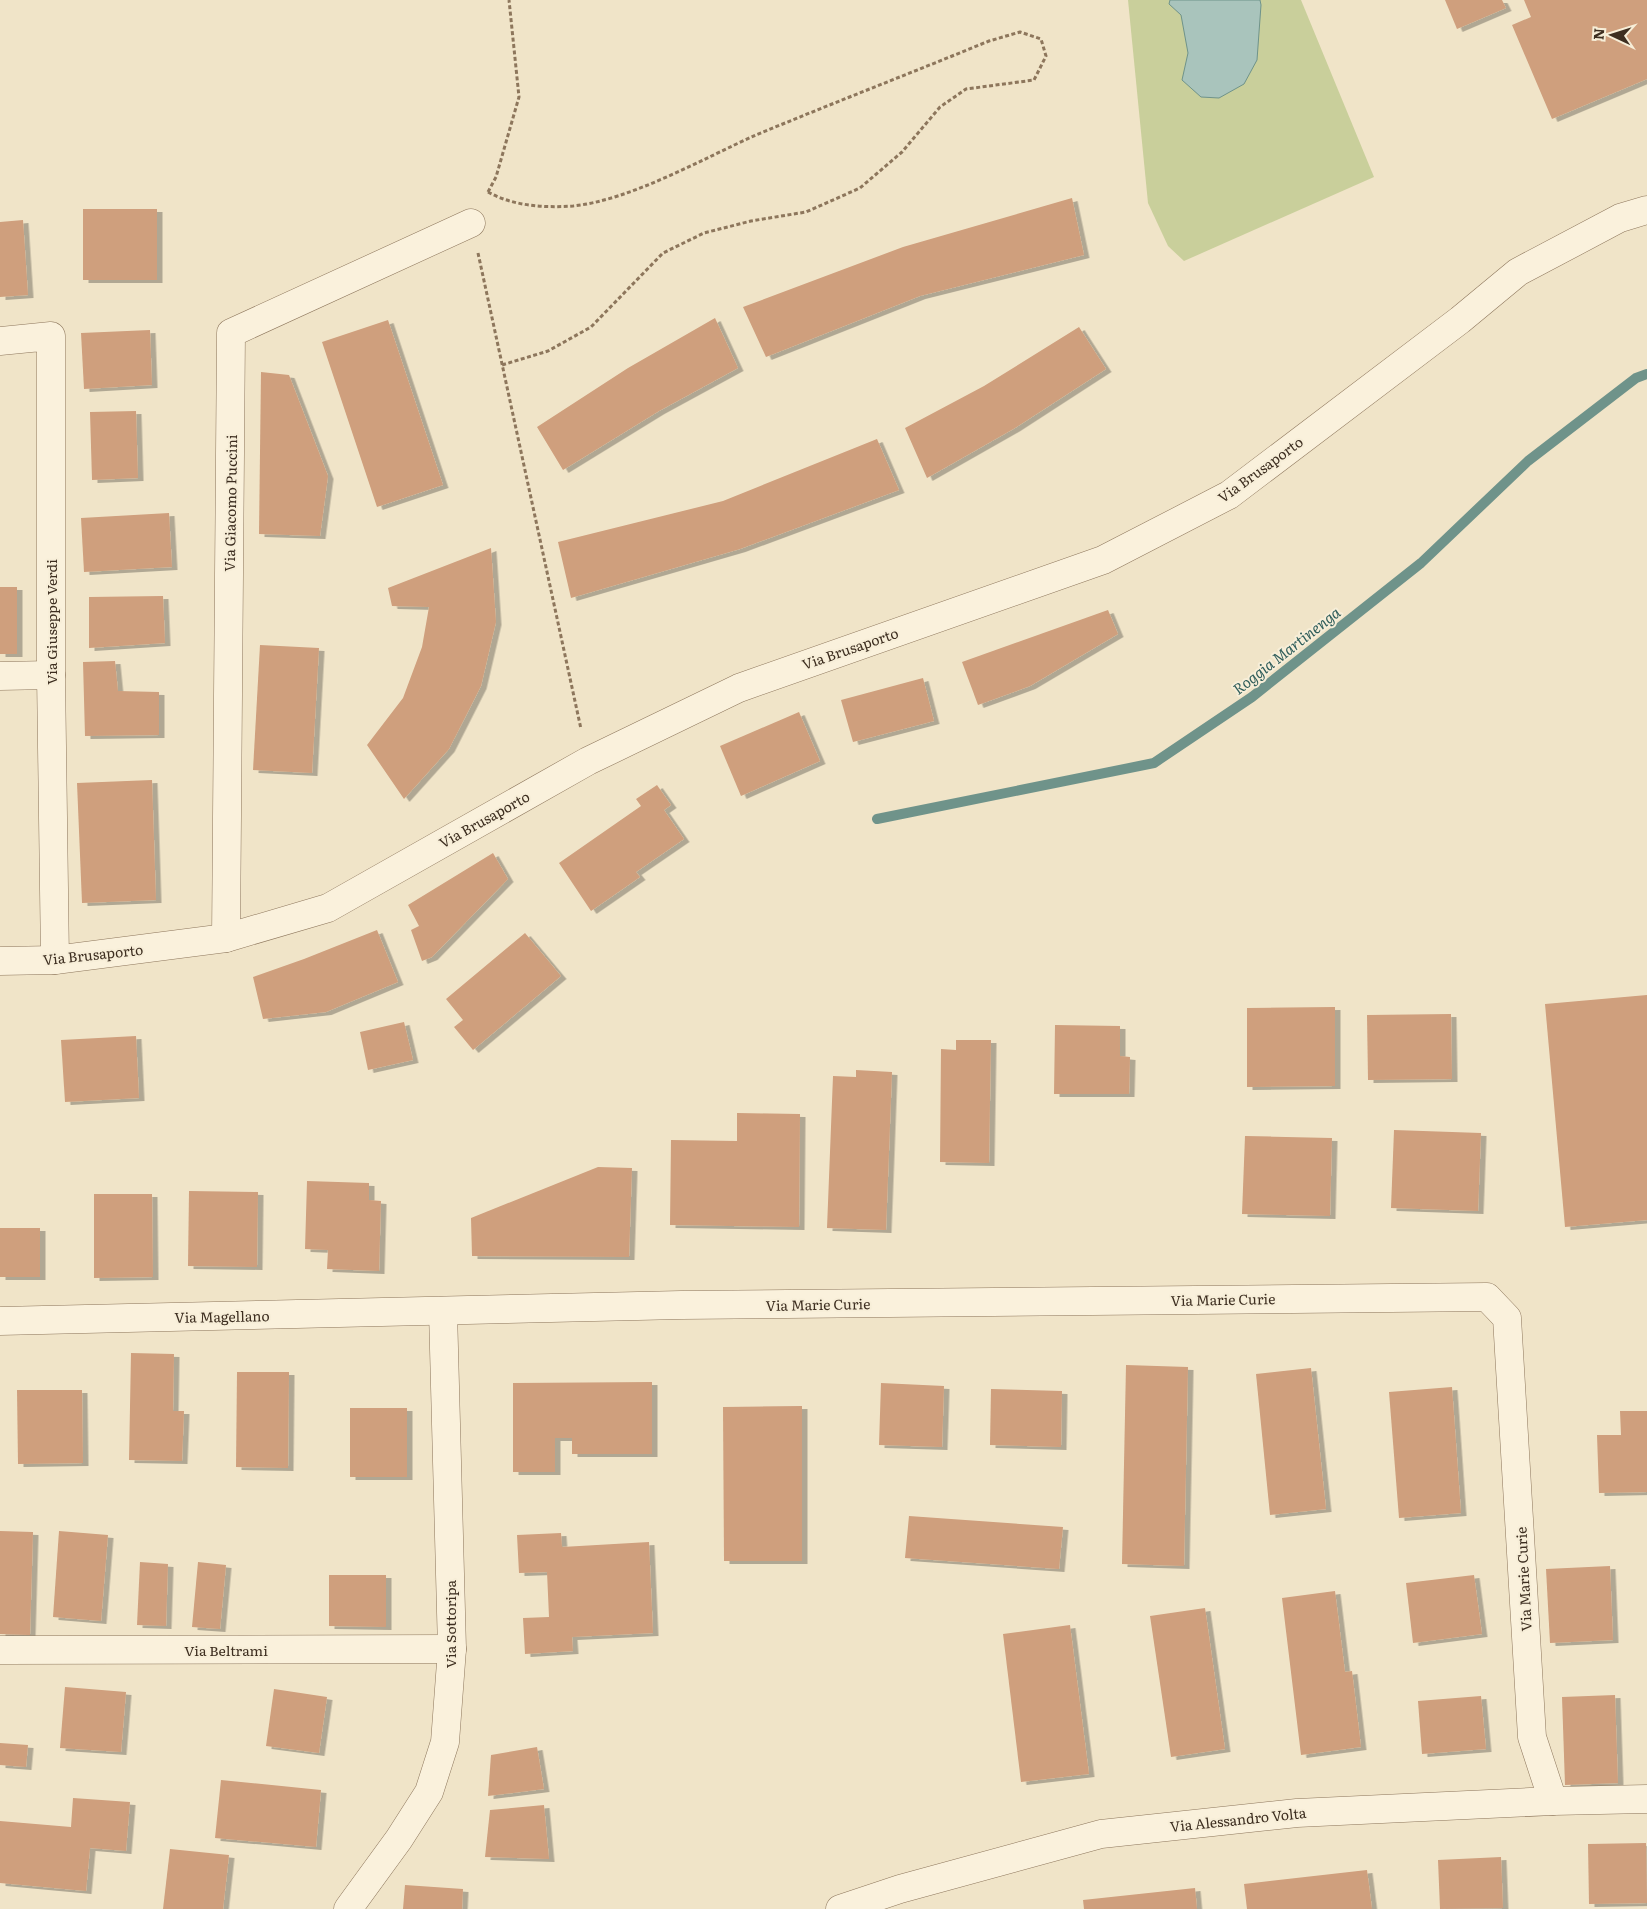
<svg xmlns="http://www.w3.org/2000/svg" width="1647" height="1909" viewBox="0 0 1647 1909" font-family="Literata,serif">
  <defs>
    <filter id="shadow"><feDropShadow dx="5.5" dy="3" stdDeviation="0" flood-color="#0004"/></filter>
  </defs>
  <rect width="100%" height="100%" fill="#f0e4c8"/>
  <!-- green -->
  <path fill="#c9cf9b" d="M 1128,0 L 1301,0 L 1374,177 L 1184,261 L 1168,246 L 1148,203 Z"/>
  <!-- water -->
  <path fill="#a9c4bc" stroke="#6f938a" d="M 1170,0 L 1260,0 L 1261,5 L 1257,60 L 1244,84 L 1219,98 L 1201,97 L 1182,80 L 1188,53 L 1181,15 L 1169,4 Z"/>
  <g fill="none" stroke-linecap="round" stroke-linejoin="round">
    <!-- stream -->
    <path stroke="#6f938a" stroke-width="10" d="M 877,819 L 1154,763 L 1252,697 L 1421,563 L 1528,461 L 1636,378 L 1647,374"/>
  </g>
  <!-- building -->
  <g fill="#cf9f7d" filter="url(#shadow)">
    <path d="M 1445,0 L 1502,0 L 1506,8 L 1457,29 Z"/>
    <path d="M 1524,0 L 1647,0 L 1647,79 L 1552,119 L 1512,25 L 1531,17 Z"/>
    <path d="M 1072,198 L 1084,255 L 920,296 L 766,357 L 743,307 L 903,247 Z"/>
    <rect x="83" y="209" width="74" height="71"/>
    <path d="M 23,220 L 28,295 L 0,297 L 0,222 Z"/>
    <path d="M 715,318 L 738,368 L 659,411 L 563,470 L 537,427 L 628,368 Z"/>
    <path d="M 388,320 L 443,485 L 377,507 L 322,342 Z"/>
    <path d="M 1079,327 L 1106,369 L 1015,428 L 927,478 L 905,428 L 984,386 Z"/>
    <path d="M 150,330 L 152,385 L 84,389 L 81,333 Z"/>
    <path d="M 261,372 L 289,375 L 328,476 L 320,536 L 259,534 Z"/>
    <path d="M 136,411 L 138,478 L 92,480 L 90,412 Z"/>
    <path d="M 877,439 L 899,490 L 740,549 L 571,598 L 558,542 L 723,501 Z"/>
    <path d="M 169,513 L 172,567 L 84,572 L 81,518 Z"/>
    <path d="M 491,548 L 496,622 L 481,686 L 449,749 L 404,799 L 367,745 L 403,698 L 422,647 L 429,607 L 392,606 L 388,588 Z"/>
    <rect x="0" y="587" width="17" height="67"/>
    <path d="M 163,596 L 165,643 L 89,648 L 89,597 Z"/>
    <path d="M 1108,610 L 1118,634 L 1030,686 L 978,705 L 962,662 Z"/>
    <path d="M 260,645 L 319,648 L 312,773 L 253,770 Z"/>
    <path d="M 115,661 L 118,691 L 159,692 L 159,735 L 85,736 L 83,662 Z"/>
    <path d="M 923,678 L 934,721 L 853,742 L 841,700 Z"/>
    <path d="M 799,712 L 820,761 L 741,796 L 720,746 Z"/>
    <path d="M 152,780 L 156,900 L 82,903 L 77,783 Z"/>
    <path d="M 657,785 L 671,805 L 664,810 L 684,839 L 636,872 L 640,877 L 591,911 L 559,863 L 641,806 L 636,799 Z"/>
    <path d="M 493,853 L 508,879 L 432,957 L 422,961 L 411,930 L 419,926 L 408,905 Z"/>
    <path d="M 377,930 L 398,982 L 326,1012 L 263,1019 L 253,977 L 304,959 Z"/>
    <path d="M 525,933 L 561,976 L 473,1050 L 454,1027 L 463,1020 L 446,999 Z"/>
    <path d="M 1647,995 L 1647,1220 L 1565,1227 L 1545,1004 Z"/>
    <path d="M 1335,1007 L 1335,1086 L 1247,1087 L 1247,1008 Z"/>
    <path d="M 1451,1014 L 1452,1079 L 1368,1080 L 1367,1015 Z"/>
    <path d="M 404,1022 L 413,1060 L 368,1070 L 360,1032 Z"/>
    <path d="M 1055,1025 L 1120,1026 L 1120,1056 L 1130,1057 L 1129,1094 L 1054,1094 Z"/>
    <path d="M 136,1036 L 139,1098 L 65,1102 L 61,1040 Z"/>
    <path d="M 956,1040 L 991,1040 L 989,1163 L 940,1162 L 941,1049 L 956,1050 Z"/>
    <path d="M 856,1070 L 892,1072 L 886,1230 L 827,1228 L 833,1076 L 856,1077 Z"/>
    <path d="M 737,1113 L 800,1114 L 799,1227 L 670,1225 L 671,1140 L 737,1141 Z"/>
    <path d="M 1394,1130 L 1481,1133 L 1478,1211 L 1391,1208 Z"/>
    <path d="M 1245,1136 L 1332,1138 L 1330,1216 L 1242,1214 Z"/>
    <path d="M 598,1167 L 632,1168 L 629,1257 L 472,1256 L 471,1218 Z"/>
    <path d="M 307,1181 L 369,1183 L 369,1200 L 381,1201 L 379,1271 L 327,1269 L 328,1250 L 305,1249 Z"/>
    <path d="M 189,1191 L 258,1192 L 257,1267 L 188,1266 Z"/>
    <path d="M 94,1194 L 152,1194 L 153,1277 L 94,1278 Z"/>
    <rect x="0" y="1228" width="40" height="49"/>
    <path d="M 131,1353 L 174,1354 L 173,1411 L 184,1411 L 182,1461 L 129,1460 Z"/>
    <path d="M 1126,1365 L 1188,1367 L 1184,1566 L 1122,1564 Z"/>
    <path d="M 1311,1368 L 1326,1509 L 1270,1515 L 1256,1374 Z"/>
    <path d="M 237,1372 L 289,1372 L 288,1468 L 236,1467 Z"/>
    <path d="M 652,1382 L 652,1454 L 572,1454 L 572,1438 L 555,1438 L 555,1472 L 513,1472 L 513,1383 Z"/>
    <path d="M 881,1383 L 944,1386 L 942,1447 L 879,1445 Z"/>
    <path d="M 1452,1387 L 1461,1513 L 1399,1518 L 1389,1392 Z"/>
    <path d="M 991,1389 L 1062,1391 L 1061,1447 L 990,1445 Z"/>
    <path d="M 17,1390 L 82,1390 L 83,1463 L 18,1464 Z"/>
    <path d="M 802,1406 L 802,1561 L 724,1561 L 723,1407 Z"/>
    <rect x="350" y="1408" width="57" height="69"/>
    <path d="M 1620,1411 L 1647,1411 L 1647,1492 L 1599,1493 L 1597,1435 L 1621,1435 Z"/>
    <path d="M 909,1516 L 1063,1527 L 1059,1569 L 905,1558 Z"/>
    <path d="M 0,1531 L 33,1532 L 30,1635 L 0,1634 Z"/>
    <path d="M 59,1531 L 108,1535 L 101,1621 L 53,1617 Z"/>
    <path d="M 561,1533 L 562,1547 L 649,1542 L 653,1633 L 572,1637 L 573,1651 L 525,1654 L 523,1618 L 549,1617 L 547,1572 L 519,1573 L 517,1535 Z"/>
    <path d="M 140,1562 L 168,1564 L 166,1626 L 137,1625 Z"/>
    <path d="M 198,1562 L 226,1565 L 220,1629 L 192,1627 Z"/>
    <path d="M 1610,1566 L 1613,1640 L 1550,1643 L 1546,1569 Z"/>
    <path d="M 329,1575 L 386,1575 L 386,1627 L 329,1626 Z"/>
    <path d="M 1474,1575 L 1482,1634 L 1413,1643 L 1406,1583 Z"/>
    <path d="M 1335,1591 L 1345,1672 L 1352,1671 L 1361,1747 L 1301,1755 L 1282,1598 Z"/>
    <path d="M 1205,1608 L 1225,1749 L 1171,1757 L 1150,1616 Z"/>
    <path d="M 1070,1625 L 1089,1774 L 1021,1782 L 1003,1634 Z"/>
    <path d="M 65,1687 L 126,1692 L 121,1752 L 60,1748 Z"/>
    <path d="M 274,1689 L 327,1697 L 319,1753 L 266,1746 Z"/>
    <path d="M 1615,1695 L 1618,1783 L 1565,1785 L 1562,1697 Z"/>
    <path d="M 1481,1696 L 1486,1749 L 1422,1754 L 1418,1701 Z"/>
    <path d="M 0,1743 L 28,1745 L 26,1767 L 0,1765 Z"/>
    <path d="M 537,1747 L 544,1789 L 488,1796 L 491,1755 Z"/>
    <path d="M 221,1780 L 321,1790 L 316,1847 L 215,1838 Z"/>
    <path d="M 73,1798 L 130,1802 L 126,1851 L 90,1848 L 86,1891 L 0,1883 L 0,1821 L 71,1827 Z"/>
    <path d="M 544,1805 L 549,1859 L 485,1857 L 490,1810 Z"/>
    <path d="M 1646,1843 L 1647,1903 L 1589,1904 L 1588,1844 Z"/>
    <path d="M 170,1849 L 229,1855 L 223,1909 L 163,1909 Z"/>
    <path d="M 1501,1857 L 1503,1908 L 1440,1909 L 1438,1860 Z"/>
    <path d="M 1367,1870 L 1372,1909 L 1247,1909 L 1244,1884 Z"/>
    <path d="M 405,1885 L 463,1889 L 462,1909 L 403,1909 Z"/>
    <path d="M 1195,1888 L 1197,1909 L 1084,1909 L 1083,1900 Z"/>
  </g>
  <g fill="none" stroke-linecap="round" stroke-linejoin="round">
    <!-- minor casing -->
    <g stroke="#8d765c" stroke-width="29">
      <g id="minor">
        <path d="M 0,341 L 51,336 L 51,675 L 55,960"/>
        <path d="M 0,676 L 51,675"/>
        <path d="M 226,938 L 231,333 L 471,223"/>
        <path d="M 0,961 L 55,960 L 226,938 L 328,908 L 588,761 L 739,688 L 1103,560 L 1229,495 L 1460,320 L 1518,272 L 1620,218 L 1647,210"/>
        <path d="M 0,1321 L 681,1305 L 1487,1297 L 1507,1318 L 1532,1737 L 1553,1801"/>
        <path d="M 0,1650 L 452,1649"/>
        <path d="M 348,1909 L 399,1839 L 429,1792 L 445,1742 L 452,1649 L 443,1311"/>
        <path d="M 840,1909 L 900,1889 L 1101,1834 L 1297,1813 L 1553,1801 L 1647,1799"/>
      </g>
    </g>
    <!-- path -->
    <g stroke="#8d765c" stroke-width="3" stroke-dasharray="4 2.5" stroke-linecap="butt">
      <path d="M 488,192 C 513,206 544,208 573,206 C 631,200 702,159 756,135 C 833,103 911,73 989,41 L 1020,32 L 1041,39 L 1046,56 L 1034,80 L 966,89 L 940,107 L 902,152 L 860,188 L 806,212 L 751,221 L 704,233 L 663,253 L 591,327 L 548,351 L 502,365"/>
      <path d="M 488,192 L 496,177 L 519,97 L 509,0"/>
      <path d="M 478,253 L 581,729"/>
    </g>
    <!-- minor -->
    <use href="#minor" stroke="#faf1dc" stroke-width="28"/>
  </g>
  <g text-anchor="middle" dominant-baseline="central" stroke-width="4" stroke-linejoin="round" paint-order="stroke">
    <!-- street labels -->
    <g font-size="14" fill="#3d2e20" stroke="#f7eed8">
      <text transform="translate(1260 469) rotate(-36)">Via Brusaporto</text>
      <text transform="translate(230 503) rotate(-89)">Via Giacomo Puccini</text>
      <text transform="translate(51 622) rotate(-90)">Via Giuseppe Verdi</text>
      <text transform="translate(850 648) rotate(-19)">Via Brusaporto</text>
      <text transform="translate(484 819) rotate(-29)">Via Brusaporto</text>
      <text transform="translate(93 954) rotate(-6)">Via Brusaporto</text>
      <text transform="translate(1223 1299) rotate(-1)">Via Marie Curie</text>
      <text transform="translate(818 1304) rotate(-1)">Via Marie Curie</text>
      <text transform="translate(222 1316) rotate(-1)">Via Magellano</text>
      <text transform="translate(1523 1579) rotate(-93)">Via Marie Curie</text>
      <text transform="translate(450 1624) rotate(-90)">Via Sottoripa</text>
      <text x="226" y="1650">Via Beltrami</text>
      <text transform="translate(1238 1819) rotate(-6)">Via Alessandro Volta</text>
    </g>
    <!-- water labels -->
    <g font-size="15" font-style="italic" fill="#2f5d5a" stroke="#f7eed8">
      <text transform="translate(1286 650) rotate(-38)">Roggia Martinenga</text>
    </g>
  </g>
  <!-- north arrow -->
  <g transform="translate(1612 35) rotate(274)" stroke="#f7eed8" stroke-width="4" paint-order="stroke">
  <path d="M0-4L9 19L0 12L-9 19Z" fill="#3d2e20"/>
  <text y="-8" font-size="14" font-weight="bold" text-anchor="middle" fill="#3d2e20">N</text>
  </g>
</svg>
